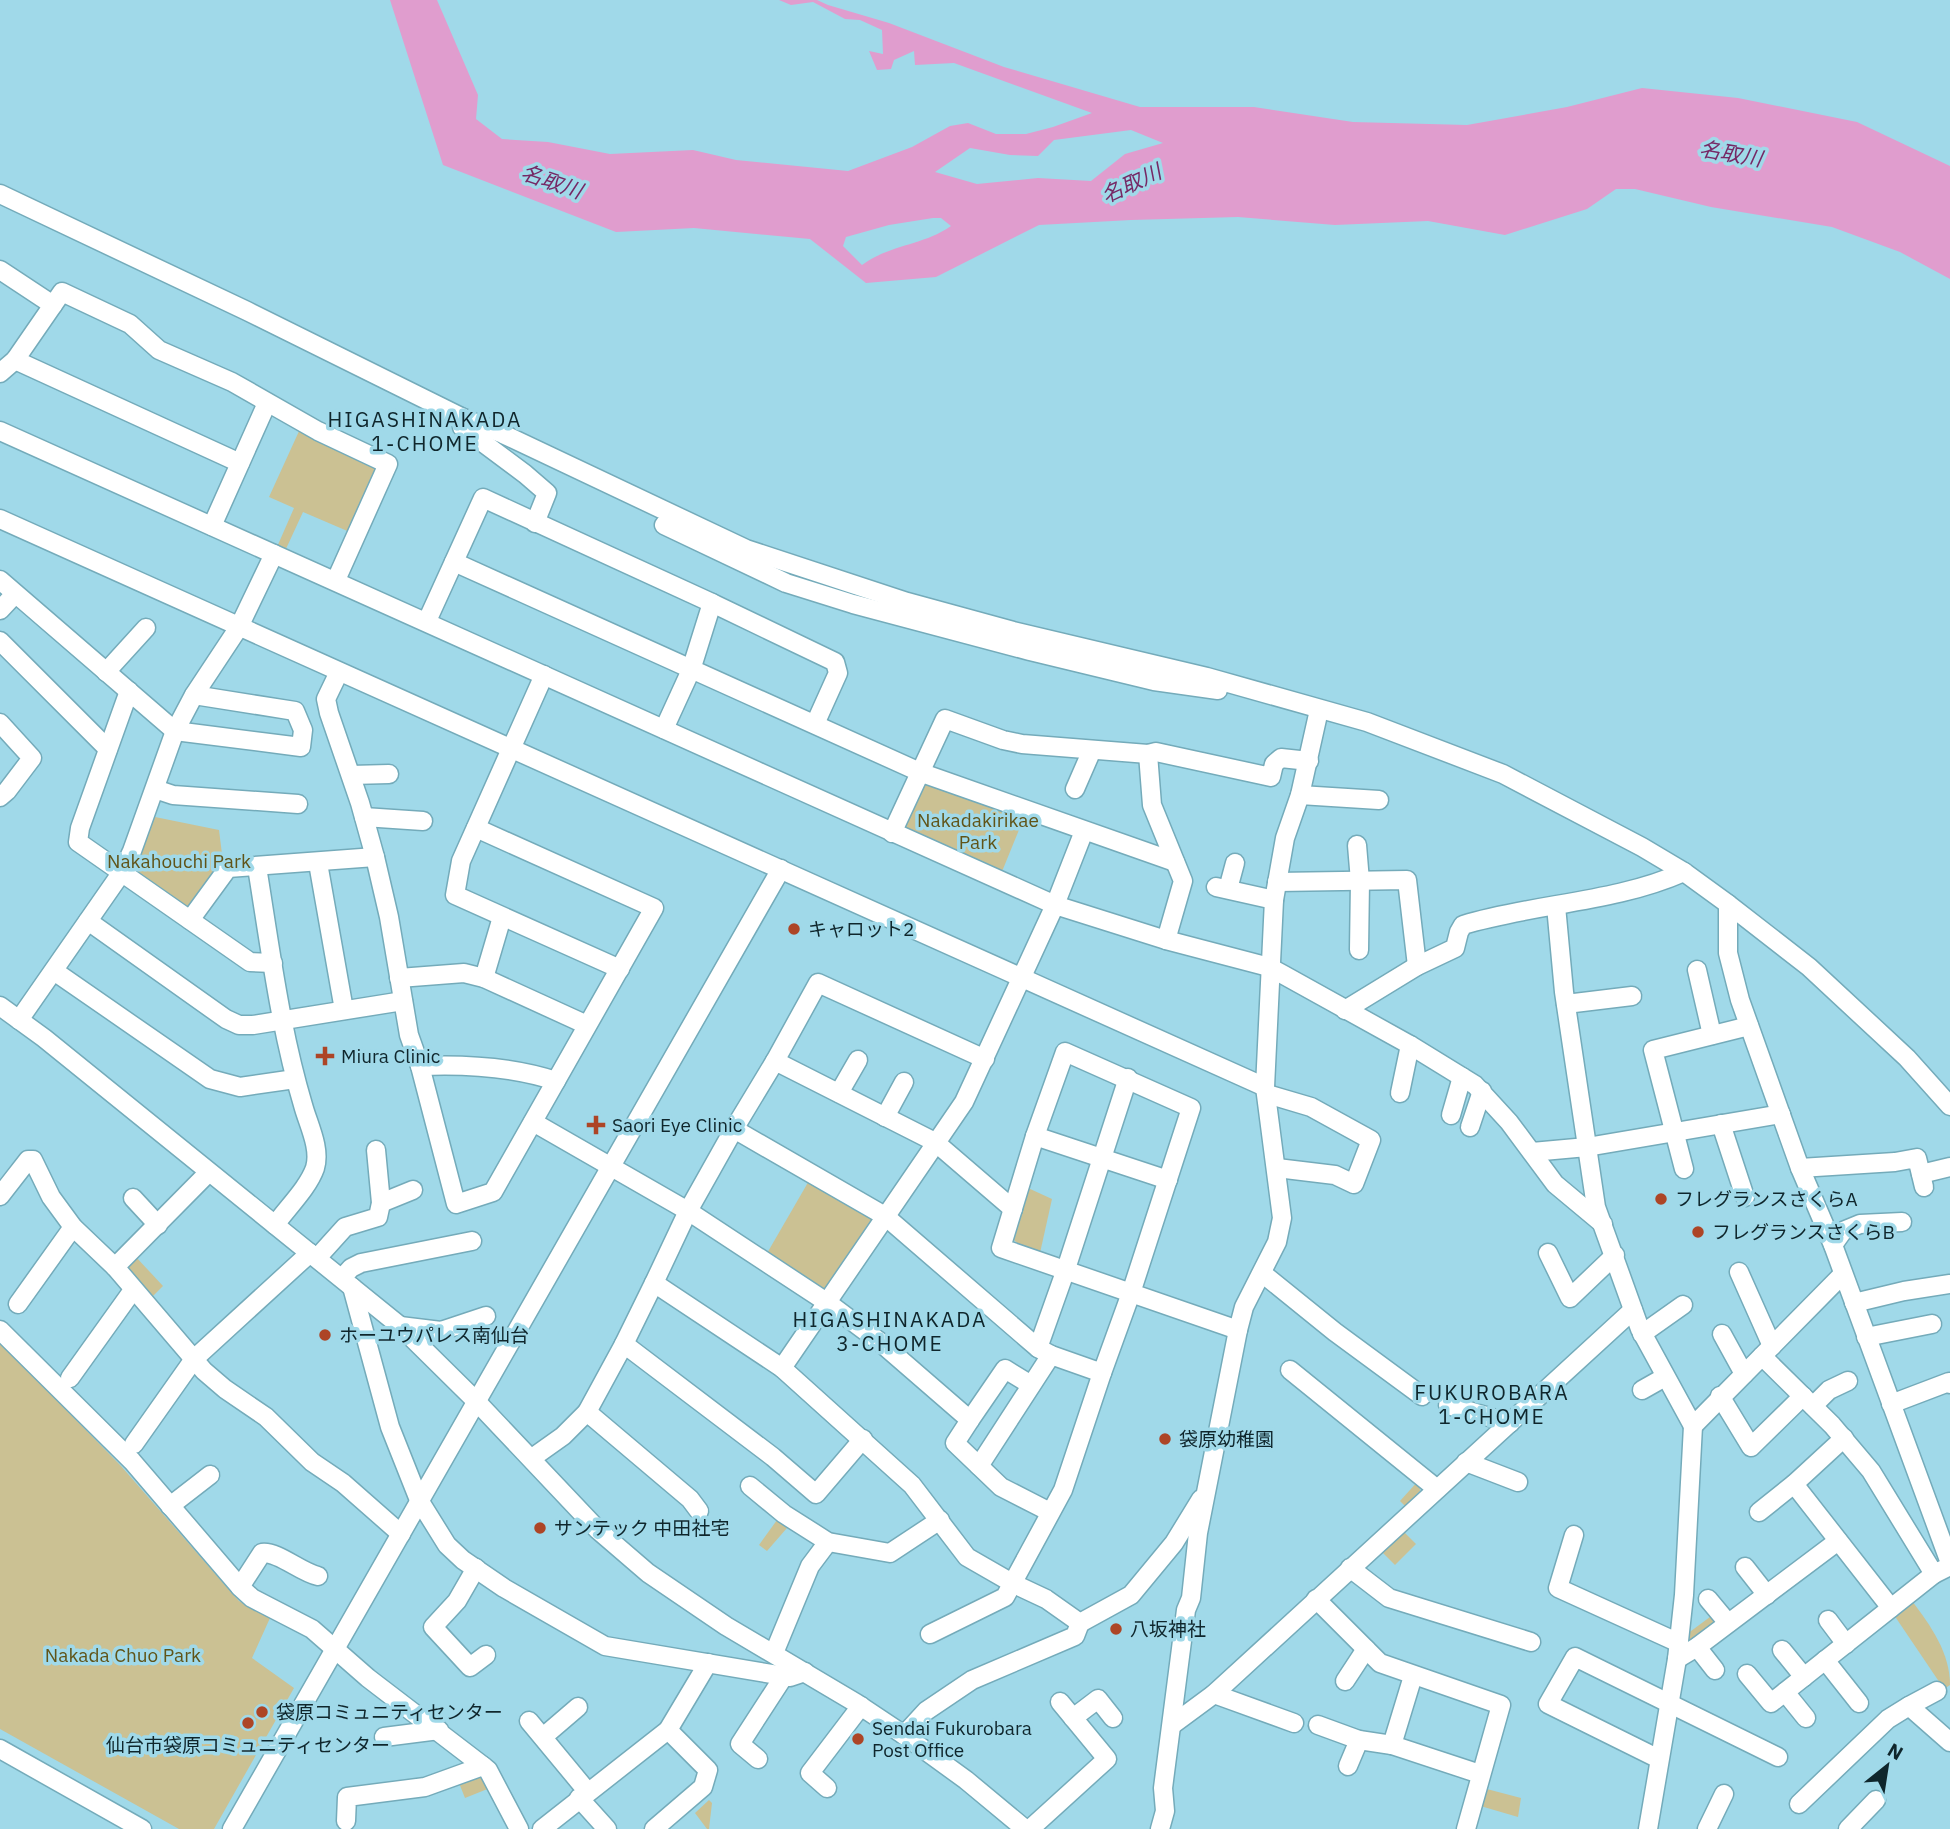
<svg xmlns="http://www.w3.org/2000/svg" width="1950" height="1829" viewBox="0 0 1950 1829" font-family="'IBM Plex Sans','Noto Sans JP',sans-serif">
  <rect width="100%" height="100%" fill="#a0d9e9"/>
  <!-- green -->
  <g fill="#cbc193">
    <path d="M 300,429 L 375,464 L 379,472 L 352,533 L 303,512 L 285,551 L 277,547 L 294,508 L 269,497 Z"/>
    <path d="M 930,782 L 1025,815 L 1001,874 L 909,834 L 902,825 L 920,786 Z"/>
    <path d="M 155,817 L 219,830 L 223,862 L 195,906 L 185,908 L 138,880 L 134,867 Z"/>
    <path d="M 810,1179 L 875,1216 L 826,1294 L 766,1255 Z"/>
    <path d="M 1028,1188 L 1052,1199 L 1040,1253 L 1022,1248 L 1013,1239 Z"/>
    <path d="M 135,1256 L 163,1286 L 150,1299 L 128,1275 L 128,1264 Z"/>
    <path d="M 0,1342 L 121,1466 L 239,1601 L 270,1618 L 252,1658 L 294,1688 L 214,1829 L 179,1829 L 0,1729 Z"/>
    <path d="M 1419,1480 L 1420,1491 L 1405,1506 L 1400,1501 Z"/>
    <path d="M 777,1520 L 787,1528 L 767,1551 L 759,1545 Z"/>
    <path d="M 1402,1530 L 1416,1544 L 1395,1565 L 1381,1551 Z"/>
    <path d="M 1912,1601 C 1931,1626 1950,1653 1950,1685 L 1944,1689 L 1894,1615 Z"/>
    <path d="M 1714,1614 L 1720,1621 L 1690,1644 L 1685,1641 L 1687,1634 Z"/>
    <path d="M 477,1776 L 483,1777 L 490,1788 L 465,1798 L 459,1783 Z"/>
    <path d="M 1483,1788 L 1521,1798 L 1518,1817 L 1477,1805 Z"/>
    <path d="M 709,1800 L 712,1803 L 709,1829 L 707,1829 L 695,1813 Z"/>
  </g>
  <!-- water -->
  <path fill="#e09dce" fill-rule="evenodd" d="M 390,0 L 437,0 L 478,95 L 476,119 L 502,139 L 548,142 L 610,154 L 693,150 L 736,160 L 848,171 L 912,147 L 950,126 L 968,123 L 996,134 L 1026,134 L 1053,127 L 1092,113 L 954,63 L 915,65 L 914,51 L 894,60 L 891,69 L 877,70 L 869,51 L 883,54 L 882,30 L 860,20 L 845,19 L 813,2 L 791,5 L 779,0 L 817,0 L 828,5 L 889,23 L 1004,67 L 1140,107 L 1254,107 L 1353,122 L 1467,125 L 1567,107 L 1642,88 L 1738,98 L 1857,122 L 1950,166 L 1950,279 L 1900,252 L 1832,227 L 1711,207 L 1635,189 L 1616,189 L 1587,209 L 1505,235 L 1428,221 L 1335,225 L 1238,217 L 1131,220 L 1039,225 L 936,277 L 866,283 L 810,239 L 694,228 L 616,232 L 443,165 ZM 1131,130 L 1163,143 L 1125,154 L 1091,181 L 1038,178 L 977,184 L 935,172 L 970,148 L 1010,155 L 1038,156 L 1054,140 ZM 933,218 L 941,218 L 951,226 C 922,246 891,244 862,265 L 843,246 L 846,237 L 889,225 Z"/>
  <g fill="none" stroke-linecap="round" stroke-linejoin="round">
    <!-- minor casing -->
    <g stroke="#74abba" stroke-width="21">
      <g id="minor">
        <path d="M 0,194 L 247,311 L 461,417 L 503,434 L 746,549 L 907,602 L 1013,631 L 1207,677 L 1367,722 L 1503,774 L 1642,847 L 1684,872 L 1728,904 L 1809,967 L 1907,1058 L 1950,1106"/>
        <path d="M 0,270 L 53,305"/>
        <path d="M 15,360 L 240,463"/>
        <path d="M 0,373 L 15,360 L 62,292 L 130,324 L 159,350 L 232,382 L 318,431 L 388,464 L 336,580"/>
        <path d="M 461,417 L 462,427 L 525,474 L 547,493 L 535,523"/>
        <path d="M 0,431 L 1055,905 L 1166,940 L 1269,967 L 1282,974 L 1410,1045 L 1475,1085 L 1509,1122 L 1555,1184 L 1603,1224"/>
        <path d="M 0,519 L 1265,1087"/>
        <path d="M 664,525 L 786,583 L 853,604 L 1030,651 L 1154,681 L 1218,690"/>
        <path d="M 212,526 L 267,403"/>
        <path d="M 454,562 L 922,773 L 1175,862"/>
        <path d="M 0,580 L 175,731 L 301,747 L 303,730 L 295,711 L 194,695"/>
        <path d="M 712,603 L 835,662 L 838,673 L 815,724"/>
        <path d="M 0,610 L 15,594"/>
        <path d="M 427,621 L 483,498 L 712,603 L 691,670 L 664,729"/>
        <path d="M 0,641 L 108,749"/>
        <path d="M 106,672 L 146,628"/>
        <path d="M 339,672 L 326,699 L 329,713 L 360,803 L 375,857 L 389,917 L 409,1035 L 420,1066 L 456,1204 L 493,1192 L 654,908 L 476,828"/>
        <path d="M 544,675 L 461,861 L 455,895 L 620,969"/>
        <path d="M 129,691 L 80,828 L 78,842 L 250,962 L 273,963"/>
        <path d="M 0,723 L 32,758 L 7,791 L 0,797"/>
        <path d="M 1148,754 L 1152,805 L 1183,881 L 1166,940"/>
        <path d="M 351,775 L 389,774"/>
        <path d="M 155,789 L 173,795 L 298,804"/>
        <path d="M 1075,789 L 1092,750"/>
        <path d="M 1300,795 L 1379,800"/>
        <path d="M 364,817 L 423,821"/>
        <path d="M 892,833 L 945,719 L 1003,740 L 1022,744 L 1148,754 L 1156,752 L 1271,777 L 1274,764 L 1281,758 L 1309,761"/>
        <path d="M 1357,845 L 1360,881 L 1359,950"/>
        <path d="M 318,863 L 344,1010"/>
        <path d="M 257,867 C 270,947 280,1028 303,1105 C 308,1124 321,1148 315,1168 C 308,1188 287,1208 275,1225"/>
        <path d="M 1277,882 L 1407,880 L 1417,966"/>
        <path d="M 1216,887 L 1274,900"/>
        <path d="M 1228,889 L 1235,863"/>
        <path d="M 1728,904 L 1728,953 L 1740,1000 L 1800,1168 L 1833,1245 L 1950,1563"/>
        <path d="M 1556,906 L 1564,992 L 1596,1207 L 1640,1329 L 1693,1426 L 1843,1274"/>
        <path d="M 190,920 L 228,868 L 375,857"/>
        <path d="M 88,921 L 226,1019 L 239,1025 L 253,1025 L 403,1001"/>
        <path d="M 1697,970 L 1712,1035"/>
        <path d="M 54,971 L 210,1079 L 240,1087 L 295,1079"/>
        <path d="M 399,978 L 464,973 L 484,978 L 587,1025"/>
        <path d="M 484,978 L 502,917"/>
        <path d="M 1566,1004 L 1632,996"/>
        <path d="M 0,1006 L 44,1038 L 400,1326 L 476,1401 L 598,1530 L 648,1573 L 726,1626 L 856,1703 L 904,1735 L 966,1780 L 1025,1829"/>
        <path d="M 1345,1010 L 1417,966 L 1455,948 L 1459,932 L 1463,925 C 1536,903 1614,903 1684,872"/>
        <path d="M 19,1020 L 122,872 L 132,851 L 175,731 L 194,695 L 239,627 L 274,554"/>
        <path d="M 775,1061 L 818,983 L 985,1059"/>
        <path d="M 420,1066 C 465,1064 513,1067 556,1081"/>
        <path d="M 839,1093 L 858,1060"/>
        <path d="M 1400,1093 L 1410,1045"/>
        <path d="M 1267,1094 L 1311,1107 L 1371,1140 L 1354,1184 L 1335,1175 L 1277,1168"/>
        <path d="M 1451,1115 L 1462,1077"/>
        <path d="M 885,1117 L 904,1082"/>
        <path d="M 533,1122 L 688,1211 L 828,1303 L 880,1342 L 970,1420 L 955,1443 L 1001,1487 L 1050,1512"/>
        <path d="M 1721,1124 L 1745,1197"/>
        <path d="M 1470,1127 L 1482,1091"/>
        <path d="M 734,1129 L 775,1061 L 935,1142 L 1013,1209"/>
        <path d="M 1532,1152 L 1587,1147 L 1781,1114"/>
        <path d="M 1800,1168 L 1895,1162 L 1917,1158 L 1924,1187"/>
        <path d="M 1684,1169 L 1653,1050 L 1749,1026"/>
        <path d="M 1921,1174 L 1950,1167"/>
        <path d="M 1168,1180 L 1035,1136 L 1001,1248 L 1238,1330"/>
        <path d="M 0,1196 L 28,1160 L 33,1160 L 51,1197 L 73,1227 L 115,1267 L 204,1371 L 225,1389 L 266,1417 L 312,1462 L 343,1483 L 401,1534"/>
        <path d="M 133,1198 L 158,1225"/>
        <path d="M 381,1203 L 413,1190"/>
        <path d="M 1833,1245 L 1843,1231 L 1860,1224 L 1902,1222"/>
        <path d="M 1548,1253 L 1570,1298 L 1615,1255"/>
        <path d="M 317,1258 L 345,1227 L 378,1217 L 381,1203 L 376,1150"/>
        <path d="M 115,1267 L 208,1173"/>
        <path d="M 1739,1272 L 1772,1346"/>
        <path d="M 1262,1273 L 1335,1332 L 1422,1396"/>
        <path d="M 342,1278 L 351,1268 L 361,1263 L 472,1241"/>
        <path d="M 654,1283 L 688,1211 L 734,1129 L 885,1216 L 1038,1348 L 1051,1355 L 1102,1373 L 1131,1293 L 1191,1108 L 1065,1052 L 1035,1136"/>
        <path d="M 352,1287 L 390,1427 L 419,1500 L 447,1545 L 463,1560 L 504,1588 L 605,1646 L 790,1677 L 805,1672"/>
        <path d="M 1854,1303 L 1904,1291 L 1950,1284"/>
        <path d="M 18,1304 L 73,1227"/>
        <path d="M 400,1326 L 441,1331 L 486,1316"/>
        <path d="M 0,1330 L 132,1461 L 240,1587 L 252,1598 L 312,1629 L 368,1678 L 483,1766 L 488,1770 L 519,1829"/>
        <path d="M 1642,1334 L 1683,1305"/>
        <path d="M 1722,1334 L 1744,1374"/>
        <path d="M 1866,1337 L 1932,1324"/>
        <path d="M 624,1344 L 654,1283 L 782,1368 L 912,1485 L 967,1557 L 1014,1584 L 1046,1599 L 1080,1623 L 1131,1595 L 1174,1543 L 1201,1499"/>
        <path d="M 1038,1348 L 1065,1272 L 1128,1078"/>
        <path d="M 1762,1356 L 1832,1425 L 1871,1471 L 1934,1574 L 1950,1566"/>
        <path d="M 782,1368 L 964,1102 L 1055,905 L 1084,831"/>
        <path d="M 1290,1370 L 1437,1489"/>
        <path d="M 70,1378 L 133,1290"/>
        <path d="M 1642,1390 L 1665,1377"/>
        <path d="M 1720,1396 L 1751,1447 L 1803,1396"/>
        <path d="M 1891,1404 L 1949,1382 L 1950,1384"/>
        <path d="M 1448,1405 L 1510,1423"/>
        <path d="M 1813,1406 L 1829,1390 L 1848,1381"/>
        <path d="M 587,1412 L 624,1344 L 773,1457 L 816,1494 L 863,1439"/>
        <path d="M 970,1420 L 1005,1369 L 1031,1385"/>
        <path d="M 134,1444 L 194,1359 L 310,1253"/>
        <path d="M 532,1458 L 563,1436 L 587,1412 L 690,1499 L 699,1511"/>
        <path d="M 1466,1462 L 1518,1482"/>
        <path d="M 979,1466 L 1051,1355"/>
        <path d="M 1794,1484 L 1891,1608"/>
        <path d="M 750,1486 L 784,1514 L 828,1542 L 890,1553 L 940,1520"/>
        <path d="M 170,1506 L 210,1475"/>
        <path d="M 1759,1512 L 1794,1484 L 1844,1438"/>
        <path d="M 1574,1535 L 1558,1588 L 1679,1643"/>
        <path d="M 1745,1567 L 1767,1595"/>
        <path d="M 476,1568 L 457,1601 L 433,1627 L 470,1667 L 486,1655"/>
        <path d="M 1350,1568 L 1389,1598 L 1531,1642"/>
        <path d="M 240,1587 L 262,1553 C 278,1551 300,1572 318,1576"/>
        <path d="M 1316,1599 L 1380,1663 L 1501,1705 L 1466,1829"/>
        <path d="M 1708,1599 L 1728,1623"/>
        <path d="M 1828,1620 L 1846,1644"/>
        <path d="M 930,1634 L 1005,1597 L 1063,1490 L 1102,1373"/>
        <path d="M 1697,1647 L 1715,1670"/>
        <path d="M 1782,1650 L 1804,1677"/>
        <path d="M 774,1653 L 810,1566 L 828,1542"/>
        <path d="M 1677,1659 L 1697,1647 L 1838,1541"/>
        <path d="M 1825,1660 L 1859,1703"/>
        <path d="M 1747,1674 L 1771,1703 L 1934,1574"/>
        <path d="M 1413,1676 L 1392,1745 L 1480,1774"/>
        <path d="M 1345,1681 L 1366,1649"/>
        <path d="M 1785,1692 L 1806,1718"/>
        <path d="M 1214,1694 L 1294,1723"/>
        <path d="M 1909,1706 L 1937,1691"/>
        <path d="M 1073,1718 L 1098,1699 L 1113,1718"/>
        <path d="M 529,1721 L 587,1791"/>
        <path d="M 1172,1725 L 1214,1694 L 1633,1310"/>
        <path d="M 1318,1725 L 1359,1740 L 1392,1745"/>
        <path d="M 904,1735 L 926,1711 L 972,1680 L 1075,1636 L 1080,1623"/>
        <path d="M 384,1737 L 439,1730"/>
        <path d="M 543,1737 L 578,1707"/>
        <path d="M 0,1749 L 142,1829"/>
        <path d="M 758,1759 L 740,1744 L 784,1676"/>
        <path d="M 1659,1759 L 1548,1704 L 1575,1657 L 1778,1757"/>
        <path d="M 1348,1766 L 1359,1740"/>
        <path d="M 827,1788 L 810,1773 L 861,1706"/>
        <path d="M 579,1798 L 607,1829"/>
        <path d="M 1799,1804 L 1888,1719 L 1909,1706 L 1950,1742"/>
        <path d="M 346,1821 L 347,1797 L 425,1787 L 483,1766"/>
        <path d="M 232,1829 L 781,869"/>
        <path d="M 542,1829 L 668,1730 L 708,1663"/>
        <path d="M 654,1829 L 703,1787 L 708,1770 L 668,1730"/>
        <path d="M 1030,1829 L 1107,1759 L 1060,1702"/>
        <path d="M 1160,1829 L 1165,1811 L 1163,1788 L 1186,1610 L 1191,1598 L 1198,1533 L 1238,1330 L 1244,1307 L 1277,1242 L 1282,1218 L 1265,1087 L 1274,900 L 1285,838 L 1300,795 L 1319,710"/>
        <path d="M 1648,1829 L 1677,1659 L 1684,1595 L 1693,1426"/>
        <path d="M 1707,1829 L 1724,1794"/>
        <path d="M 1848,1829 L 1876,1800"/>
      </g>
    </g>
    <!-- minor -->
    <use href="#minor" stroke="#fff" stroke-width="18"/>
  </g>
  <!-- markers -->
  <g fill="#ad4526" stroke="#a0d9e9" stroke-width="2.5">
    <circle cx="794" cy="929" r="7"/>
    <path d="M321.5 1045.5h7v7h7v7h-7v7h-7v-7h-7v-7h7z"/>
    <path d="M592.5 1114.5h7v7h7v7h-7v7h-7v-7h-7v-7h7z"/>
    <circle cx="1661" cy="1199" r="7"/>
    <circle cx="1698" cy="1232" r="7"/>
    <circle cx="325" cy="1335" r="7"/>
    <circle cx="1165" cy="1439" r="7"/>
    <circle cx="540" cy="1528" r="7"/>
    <circle cx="1116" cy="1629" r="7"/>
    <circle cx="262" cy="1712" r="7"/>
    <circle cx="248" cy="1723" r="7"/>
    <circle cx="858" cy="1739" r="7"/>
  </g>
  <g text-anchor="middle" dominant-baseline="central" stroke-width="7" stroke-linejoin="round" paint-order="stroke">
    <!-- park labels -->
    <g font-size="19" fill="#605418" stroke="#a0d9e9">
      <text x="978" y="820">Nakadakirikae<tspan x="978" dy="22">Park</tspan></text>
      <text x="179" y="861">Nakahouchi Park</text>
      <text x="123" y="1655">Nakada Chuo Park</text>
    </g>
    <!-- poi labels -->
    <g font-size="19" fill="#0f262c" stroke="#a0d9e9" text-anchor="start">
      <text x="808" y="929">キャロット2</text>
      <text x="341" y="1056">Miura Clinic</text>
      <text x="612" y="1125">Saori Eye Clinic</text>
      <text x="1675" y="1199">フレグランスさくらA</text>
      <text x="1712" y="1232">フレグランスさくらB</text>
      <text x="339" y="1335">ホーユウパレス南仙台</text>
      <text x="1179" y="1439">袋原幼稚園</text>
      <text x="554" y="1528">サンテック 中田社宅</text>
      <text x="1130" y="1629">八坂神社</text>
      <text x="276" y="1712">袋原コミュニティセンター</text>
      <text x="872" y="1728">Sendai Fukurobara<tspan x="872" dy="22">Post Office</tspan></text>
      <text x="248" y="1745" text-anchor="middle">仙台市袋原コミュニティセンター</text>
    </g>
    <!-- water labels -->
    <g font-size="21" font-style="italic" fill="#762865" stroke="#a0d9e9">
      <text transform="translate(1731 153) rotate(10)">名取川</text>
      <text transform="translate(552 181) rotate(19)">名取川</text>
      <text transform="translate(1131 183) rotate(-25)">名取川</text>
    </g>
    <!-- neighbourhood labels -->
    <g font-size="21" letter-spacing="2" fill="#0f262c" stroke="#a0d9e9">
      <text x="425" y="419">HIGASHINAKADA<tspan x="425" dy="24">1-CHOME</tspan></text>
      <text x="890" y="1319">HIGASHINAKADA<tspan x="890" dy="24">3-CHOME</tspan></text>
      <text x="1492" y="1392">FUKUROBARA<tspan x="1492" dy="24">1-CHOME</tspan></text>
    </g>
  </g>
  <!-- north arrow -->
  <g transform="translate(1887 1766) rotate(30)" stroke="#a0d9e9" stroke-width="5" paint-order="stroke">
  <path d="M0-5L12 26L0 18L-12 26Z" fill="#0f262c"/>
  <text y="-10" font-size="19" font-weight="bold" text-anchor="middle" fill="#0f262c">N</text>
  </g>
</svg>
